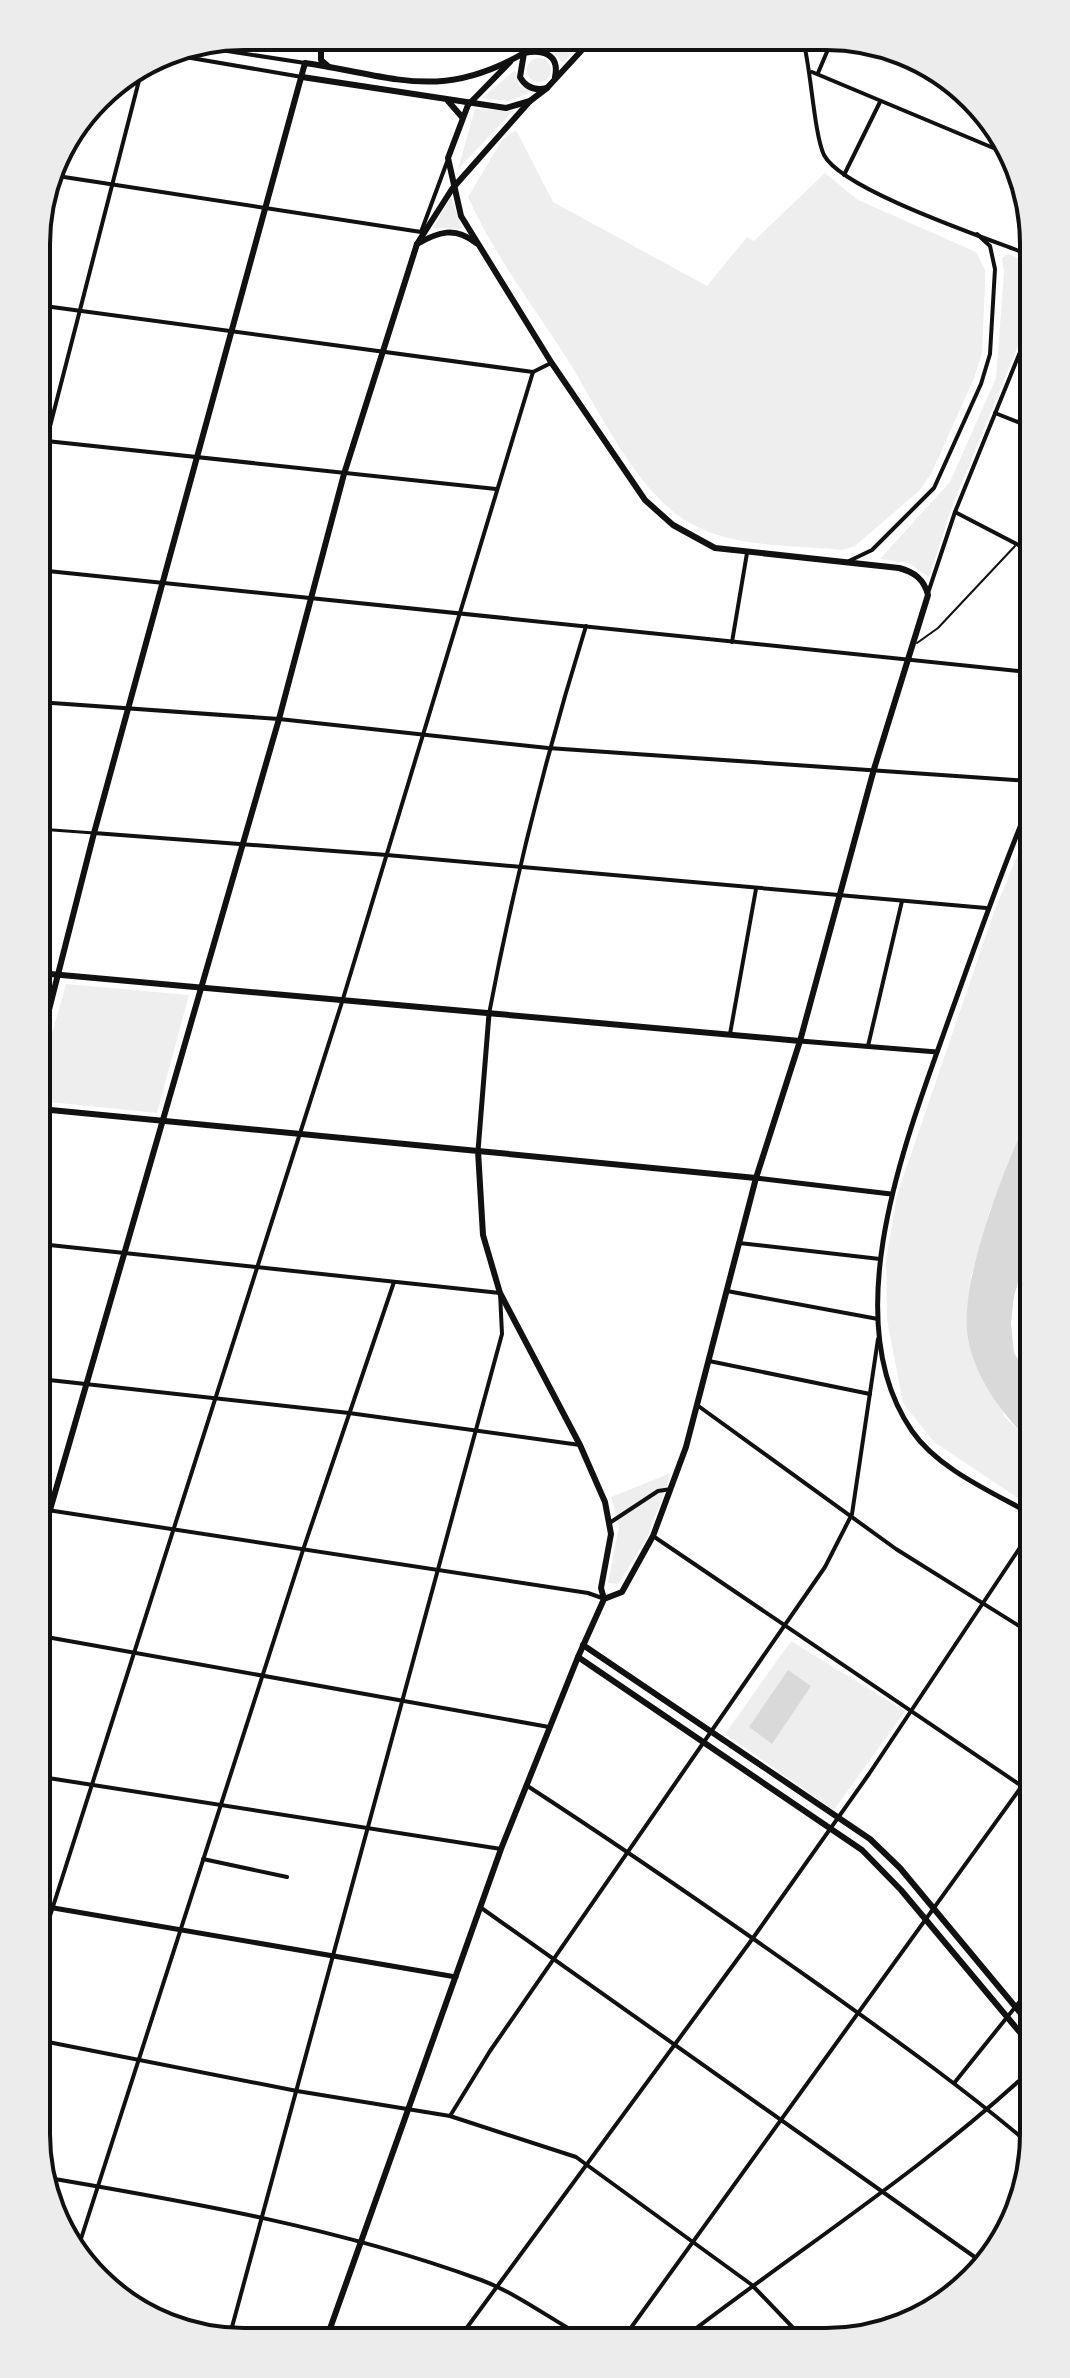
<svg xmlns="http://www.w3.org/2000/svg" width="1070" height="2378" viewBox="0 0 1070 2378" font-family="'Source Sans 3',sans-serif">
  <rect width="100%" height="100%" fill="#fff"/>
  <!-- green -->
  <g fill="#eee">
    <path d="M 571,38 L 589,38 L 563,63 L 552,50 Z"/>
    <circle cx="539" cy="70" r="12"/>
    <path d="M 515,70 L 519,85 L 531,92 L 509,101 L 482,98 Z"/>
    <path d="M 475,109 L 513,111 L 458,169 Z"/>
    <path d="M 516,130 L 553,202 L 707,286 L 747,237 L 754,241 L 825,173 L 858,200 L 976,252 L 985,270 L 985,287 L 982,353 L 974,378 L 932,472 L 920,490 L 855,546 L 842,550 C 793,545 731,548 688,522 C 635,490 598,408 566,357 C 532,304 494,255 468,197 L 502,140 Z"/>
    <path d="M 451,197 L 462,229 L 433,228 Z"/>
    <path d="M 1008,254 L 1027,261 L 1027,324 L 953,504 L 929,577 L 909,563 L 880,559 L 950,482 L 996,378 L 1004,272 L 1002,258 Z"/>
    <path d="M 1029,827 L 1030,1114 L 990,1210 L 971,1277 L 1004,1416 L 1031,1443 L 1031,1507 L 934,1442 L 903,1403 L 887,1320 L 886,1260 L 897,1195 L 994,912 Z"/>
    <path d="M 66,984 L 189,995 L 157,1113 L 39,1101 L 39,1080 Z"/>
    <path d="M 671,1473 L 648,1536 L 618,1584 L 608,1583 L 619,1526 L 611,1497 Z"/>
    <path d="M 791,1641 L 905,1711 L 834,1810 L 725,1734 Z"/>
  </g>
  <!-- water -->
  <g fill="#d9d9d9">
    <path d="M 1030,1114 L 1030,1243 L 1014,1296 L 1011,1323 L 1014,1353 L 1031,1379 L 1031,1443 C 1003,1414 975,1379 968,1338 C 958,1284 1005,1164 1030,1114 Z"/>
    <path d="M 788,1670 L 811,1686 L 772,1744 L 749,1727 Z"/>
  </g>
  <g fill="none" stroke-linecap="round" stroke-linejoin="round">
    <!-- service -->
    <path stroke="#111" stroke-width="2" d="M 917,643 L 938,628 L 1015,546"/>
    <!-- pedestrian -->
    <path stroke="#111" stroke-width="3" d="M 39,829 L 94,833"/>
    <!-- minor -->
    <g stroke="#111" stroke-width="4">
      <path d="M 803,40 C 811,68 814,134 824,155 C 842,190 986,238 1027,254"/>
      <path d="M 195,46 L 305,63"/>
      <path d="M 162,53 L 302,77"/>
      <path d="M 812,72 L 1003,152"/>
      <path d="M 818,73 L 832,40"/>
      <path d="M 51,175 L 421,232 L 447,162"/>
      <path d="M 844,175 L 880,102"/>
      <path d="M 37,305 L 533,372 L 551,363"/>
      <path d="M 995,413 L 1028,426"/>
      <path d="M 37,440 L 496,489"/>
      <path d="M 37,477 L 143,65"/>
      <path d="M 955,512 L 1028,550"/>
      <path d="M 849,561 L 872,550 L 934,488 L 981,384 L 990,354 L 995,269 L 990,246 L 977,234"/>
      <path d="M 38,570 L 1028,672"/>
      <path d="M 928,593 L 955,512 L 1027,335"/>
      <path d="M 732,642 L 747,553"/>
      <path d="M 38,702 L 279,719 L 548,748 L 1029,781"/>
      <path d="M 94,833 L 387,855 L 986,908"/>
      <path d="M 489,1014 C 514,882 546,755 586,626"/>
      <path d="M 730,1034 L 756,889"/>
      <path d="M 868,1046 L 902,901"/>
      <path d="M 739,1243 L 880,1259"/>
      <path d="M 40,1244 L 500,1293 L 502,1334 L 229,2338"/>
      <path d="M 727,1291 L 878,1319"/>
      <path d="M 709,1361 L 870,1394"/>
      <path d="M 40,1379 L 349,1413 L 580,1445"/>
      <path d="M 697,1405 L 896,1549 L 1032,1634"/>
      <path d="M 41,1509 L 588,1593 L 602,1598"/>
      <path d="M 611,1522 L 658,1491 L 671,1489"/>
      <path d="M 653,1536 L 1032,1793"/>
      <path d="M 41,1636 L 549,1727"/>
      <path d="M 42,1777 L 501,1849"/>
      <path d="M 526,1785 C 626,1850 723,1917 819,1985 C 893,2038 965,2089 1034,2148"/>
      <path d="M 203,1859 L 287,1877"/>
      <path d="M 480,1907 L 986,2265"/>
      <path d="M 42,1941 L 342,1002 L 533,372"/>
      <path d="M 43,2041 L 297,2091 L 450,2116 L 576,2157 L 752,2285 L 800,2335"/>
      <path d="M 955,2082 L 1033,1985"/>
      <path d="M 450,2116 L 490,2051 L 825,1567 L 852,1514 L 878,1339"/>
      <path d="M 43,2177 C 190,2202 340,2228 481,2280 C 516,2293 549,2318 582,2336"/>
      <path d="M 79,2245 L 303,1550 L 394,1282"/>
      <path d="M 625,2336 L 1032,1772"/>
      <path d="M 686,2336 C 802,2247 926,2168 1033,2068"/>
      <path d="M 460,2337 L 753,1938 L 869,1774 L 1031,1531"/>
    </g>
    <!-- tertiary -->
    <g stroke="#111" stroke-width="5">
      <path d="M 1029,805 C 1000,874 976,944 950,1016 C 909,1132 833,1317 912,1431 C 938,1469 992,1492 1031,1514"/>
      <path d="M 800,1041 L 937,1052"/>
      <path d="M 478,1151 L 489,1014"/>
      <path d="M 756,1178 L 891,1194"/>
      <path d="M 42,1906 L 456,1977"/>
    </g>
    <!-- secondary -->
    <g stroke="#111" stroke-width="6">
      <path d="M 327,37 L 321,46 L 321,60 L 329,67"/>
      <path d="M 468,105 L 448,158 L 461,216 L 551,362 L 645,500 L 673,525 L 715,548 L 899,568 C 914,572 924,579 928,595 L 874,769 L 800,1041"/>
      <path d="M 478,1151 L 756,1178"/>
      <path d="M 327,2337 L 501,1849 L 578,1657"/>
    </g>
    <!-- primary -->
    <g stroke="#111" stroke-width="6">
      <path d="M 536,49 L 557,38"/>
      <path d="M 302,77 L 506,108 L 530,101 L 547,88"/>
      <path d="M 555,77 C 560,54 542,49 524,53 L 520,77 C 526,88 535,91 547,88 L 593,38"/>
      <path d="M 448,101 L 462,117"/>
      <path d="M 468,105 L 510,62"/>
      <path d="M 417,244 C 438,232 455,226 476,243"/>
      <path d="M 39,973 L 800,1041 L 756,1178 L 686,1447 L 653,1536 L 622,1592 L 604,1599 L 578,1657 L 862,1850 L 901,1890 L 1033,2048"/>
      <path d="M 39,1049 L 94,833 L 305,63 C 394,76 439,102 524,53"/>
      <path d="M 40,1109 L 478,1151 L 483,1235 L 500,1293 L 580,1445 L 605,1502 L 611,1534 L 601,1588 L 604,1599"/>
      <path d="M 41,1541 L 279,719 L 344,474 L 417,244 L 452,189 L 530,101"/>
      <path d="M 583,1645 L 870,1839 L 900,1868 L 1033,2028"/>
    </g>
  </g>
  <!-- crop -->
  <path d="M0 0H1070V2378H0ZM244 50H826A194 194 0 0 1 1020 244V2134A194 194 0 0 1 826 2328H244A194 194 0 0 1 50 2134V244A194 194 0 0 1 244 50Z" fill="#ececec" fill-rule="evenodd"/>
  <path fill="none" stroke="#111" stroke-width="4" d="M244 50H826A194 194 0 0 1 1020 244V2134A194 194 0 0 1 826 2328H244A194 194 0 0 1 50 2134V244A194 194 0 0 1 244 50Z"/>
</svg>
